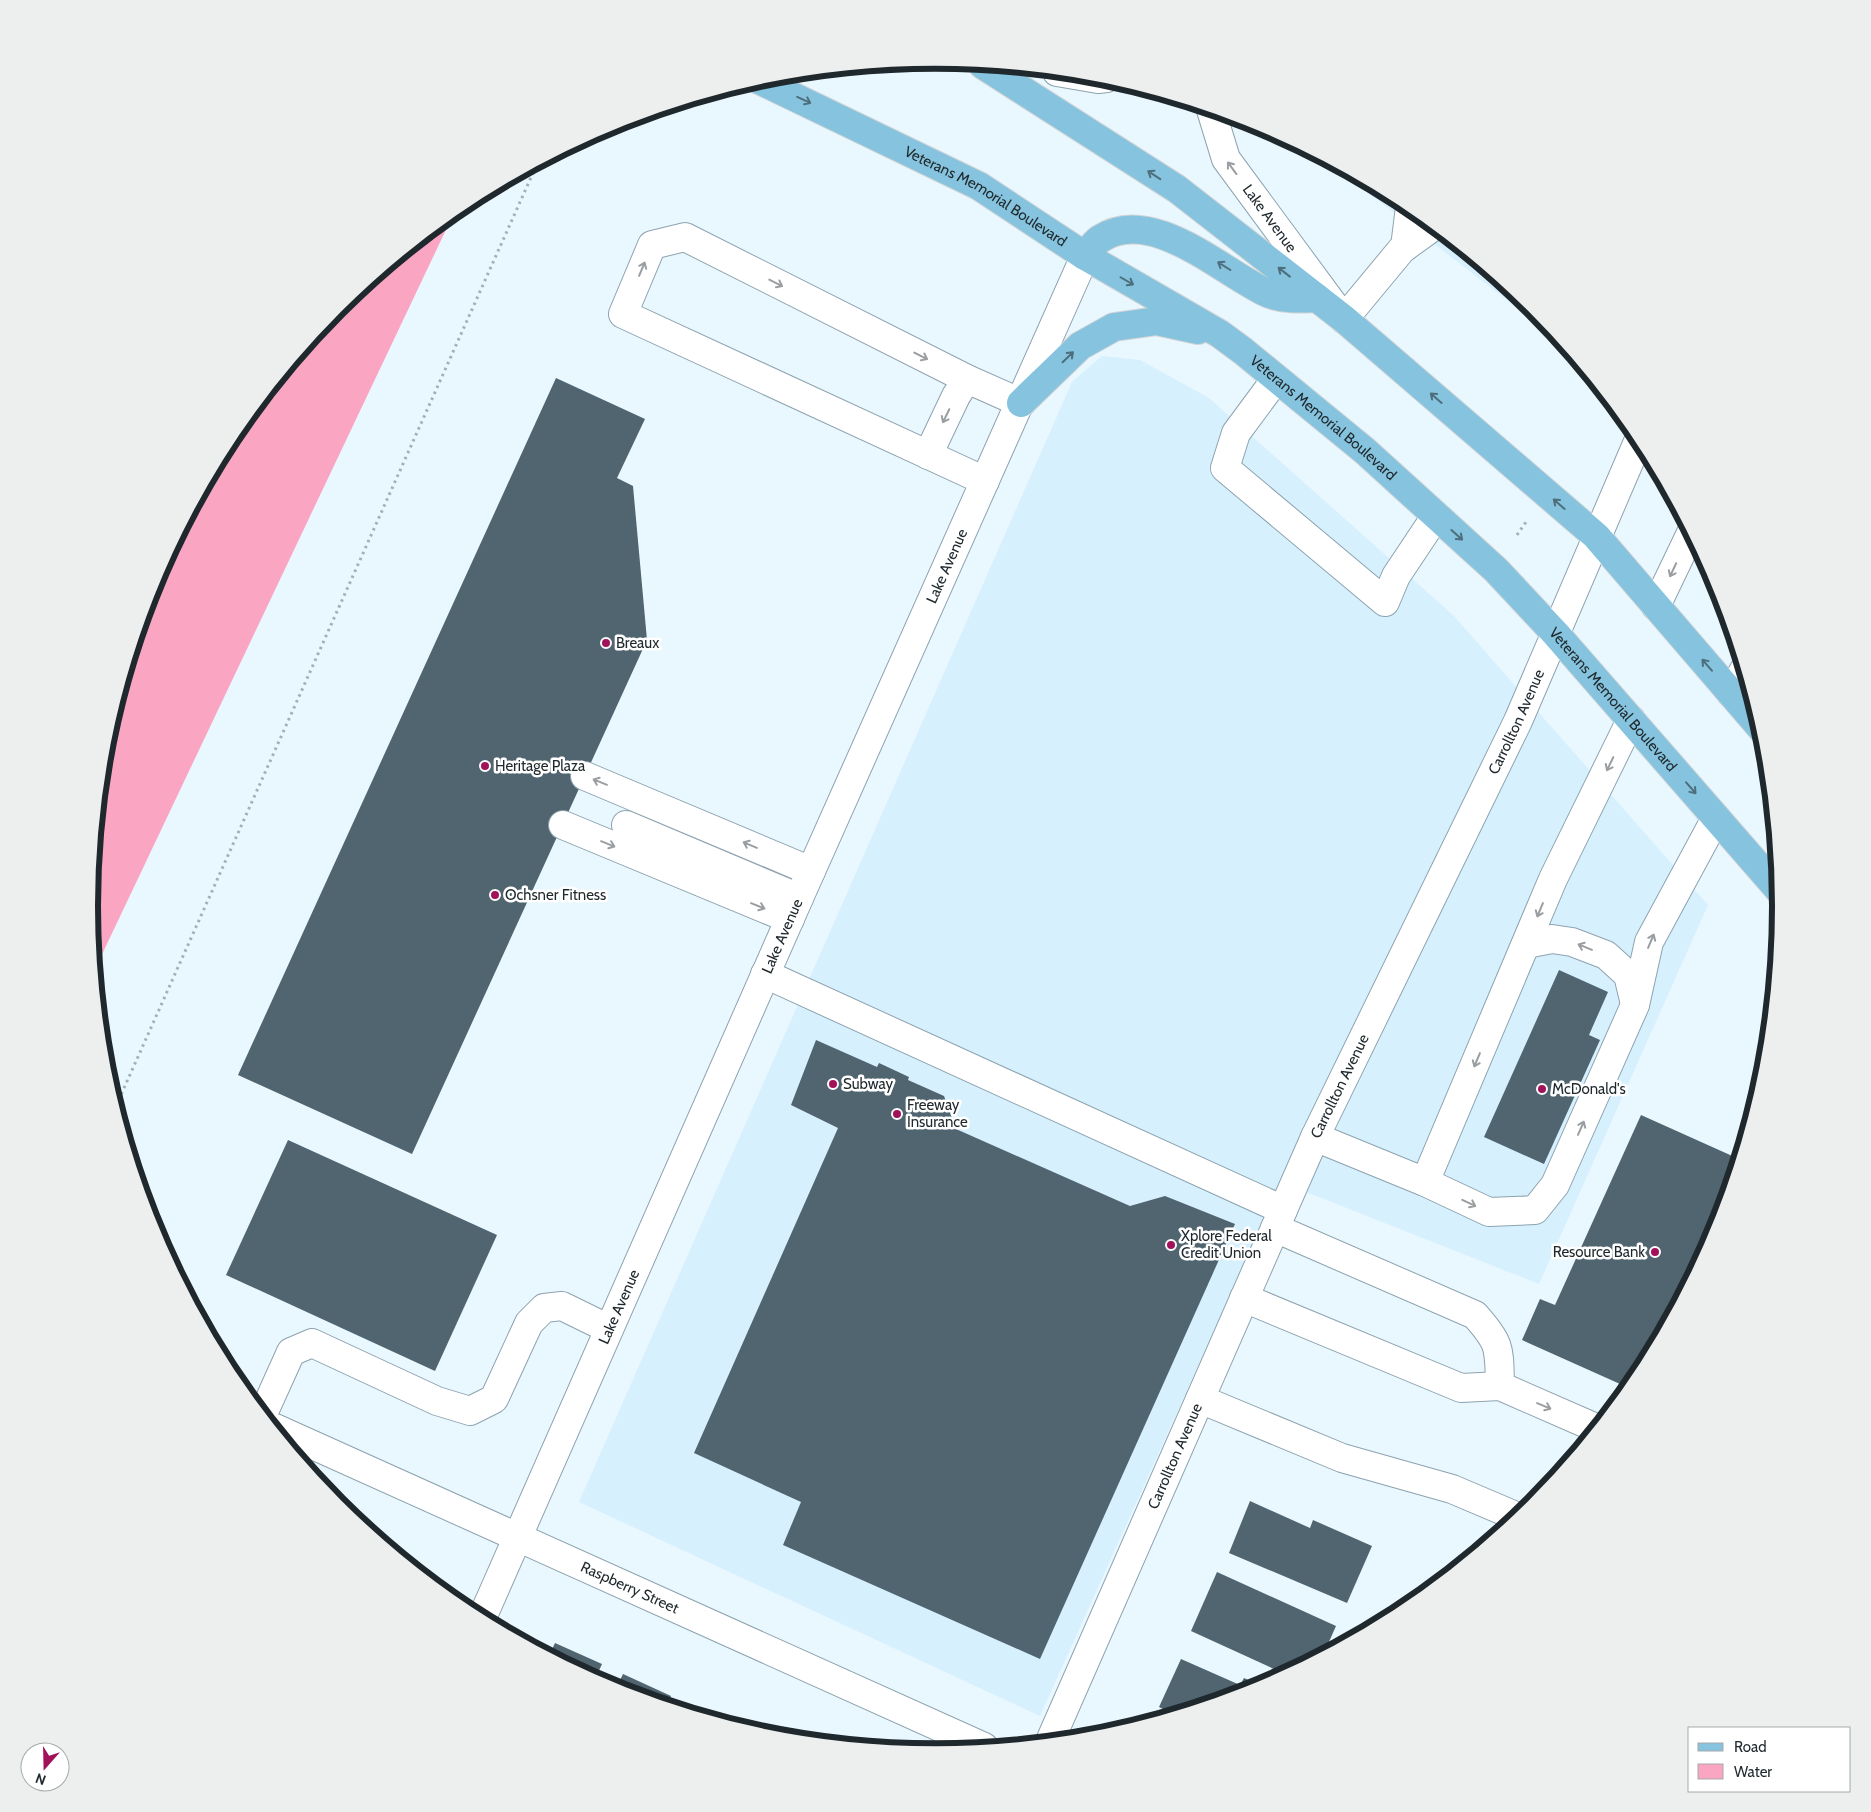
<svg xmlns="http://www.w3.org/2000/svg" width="1871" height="1812" viewBox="0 0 1871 1812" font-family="Cabin,sans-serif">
  <rect width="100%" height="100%" fill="#e9f7ff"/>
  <!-- built -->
  <g fill="#d7f0fe">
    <path d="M 1306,149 L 1406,203 L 1534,308 L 1565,345 L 1375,198 Z"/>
    <path d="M 1102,356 L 1140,360 L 1209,398 L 1454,616 L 1708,905 L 1539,1284 L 1281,1182 L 1040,1716 L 579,1502 L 1072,382 Z"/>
  </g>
  <!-- water -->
  <path fill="#faa5c2" d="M 454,212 L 453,215 L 96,967 L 90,906 L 106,741 L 154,582 L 232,436 L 337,308 Z"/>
  <!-- building -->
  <g fill="#506570">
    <path d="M 556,378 L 645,419 L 617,478 L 633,486 L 647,640 L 412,1154 L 238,1075 Z"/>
    <path d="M 1559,970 L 1608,992 L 1589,1035 L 1600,1040 L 1544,1164 L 1484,1137 Z"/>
    <path d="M 816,1040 L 877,1067 L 879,1063 L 909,1077 L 908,1080 L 944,1096 L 956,1129 L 1130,1206 L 1165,1196 L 1235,1224 L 1040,1659 L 783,1545 L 801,1502 L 694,1453 L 838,1128 L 791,1105 Z"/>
    <path d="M 1641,1115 L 1739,1159 L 1717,1230 L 1639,1376 L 1629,1388 L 1522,1340 L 1540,1299 L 1555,1305 Z"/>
    <path d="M 288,1140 L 497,1235 L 435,1371 L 226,1275 Z"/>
    <path d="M 1250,1501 L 1310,1528 L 1313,1520 L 1372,1546 L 1347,1603 L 1229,1553 Z"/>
    <path d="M 1217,1572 L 1336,1626 L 1324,1653 L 1285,1674 L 1191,1631 Z"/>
    <path d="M 555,1643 L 602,1664 L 595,1679 L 550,1654 Z"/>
    <path d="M 1181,1659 L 1240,1685 L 1244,1678 L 1262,1686 L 1173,1714 L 1159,1707 Z"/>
    <path d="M 623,1674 L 671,1696 L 667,1704 L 616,1689 Z"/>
  </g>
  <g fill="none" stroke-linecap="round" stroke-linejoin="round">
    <!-- minor casing -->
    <g stroke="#8da3af" stroke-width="30">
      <g id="minor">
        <path d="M 1057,72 L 1098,79 L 1107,78"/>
        <path id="s1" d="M 1211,110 L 1226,159 L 1344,319 L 1402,249 L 1434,226"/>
        <path d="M 1405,247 L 1410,207"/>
        <path d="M 1276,379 L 1236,433 L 1225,468 L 1385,602 L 1396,576 L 1436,516"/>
        <path d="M 928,455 L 956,396 L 967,379"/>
        <path d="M 985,481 L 623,314 L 652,245 L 685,237 L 967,379 L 1021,403"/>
        <path d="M 1656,606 L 1691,533"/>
        <path d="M 1731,693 L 1744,670"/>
        <path d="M 585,776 L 811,871"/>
        <path d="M 563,825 L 790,919"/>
        <path d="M 626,825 L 799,898"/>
        <path d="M 1526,944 L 1552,939 L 1572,942 L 1606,955 L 1628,975 L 1635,1004"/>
        <path d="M 765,974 L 1283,1210"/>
        <path d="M 1315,1137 L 1425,1182 L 1489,1212 L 1535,1210 L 1555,1185 L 1635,1005 L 1649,942 L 1716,818"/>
        <path d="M 1425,1182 L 1553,879 L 1631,720"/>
        <path d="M 1275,1228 L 1475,1315 C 1501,1344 1499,1348 1500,1386"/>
        <path d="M 1244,1298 L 1461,1388 L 1500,1386 L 1596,1428"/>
        <path d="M 1200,1399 L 1342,1458 L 1452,1489 L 1518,1517"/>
        <path d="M 263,1414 L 291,1352 L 312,1343 L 437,1401 L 470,1411 L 494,1399 L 529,1323 L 544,1308 L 562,1306 L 609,1329"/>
        <path id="s2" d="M 275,1428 L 984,1747"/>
        <path id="s3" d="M 482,1618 L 799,898 L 1085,256"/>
        <path id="s4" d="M 1050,1741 L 1315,1137 L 1518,721 L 1640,437"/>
      </g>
    </g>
    <!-- major casing -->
    <g stroke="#d2d4d5" stroke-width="30">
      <g id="major">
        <path d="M 983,65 L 1177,189 L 1344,319 L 1596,536 L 1762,729"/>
        <path id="s5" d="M 759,80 L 979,186 L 1085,256 L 1220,334 L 1243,351 L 1365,451 L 1496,570 L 1555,633 L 1780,891"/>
        <path d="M 1085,256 C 1089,251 1094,243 1100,239 C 1151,205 1221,271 1265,292 C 1281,300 1300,299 1317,298"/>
        <path d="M 1021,403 L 1080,346 L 1114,327 L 1157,321 L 1198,330"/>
      </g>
    </g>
    <!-- path -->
    <g stroke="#a4b0b7" stroke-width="3" stroke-dasharray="2.5 4" stroke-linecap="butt">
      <path d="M 1517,535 L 1528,519"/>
      <path d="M 116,1106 L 537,164"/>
    </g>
    <!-- minor -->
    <use href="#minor" stroke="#fff" stroke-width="28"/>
    <!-- major -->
    <use href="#major" stroke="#85c3de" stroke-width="28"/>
  </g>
  <!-- one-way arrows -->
  <defs><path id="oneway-shaft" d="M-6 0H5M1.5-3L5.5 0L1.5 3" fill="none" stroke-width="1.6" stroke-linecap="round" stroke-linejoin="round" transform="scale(1.25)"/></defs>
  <g stroke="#4d6e7c">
    <use href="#oneway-shaft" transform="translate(804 100) rotate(25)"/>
    <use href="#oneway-shaft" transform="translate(1154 175) rotate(-147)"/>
    <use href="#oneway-shaft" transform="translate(1224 266) rotate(-148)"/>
    <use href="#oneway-shaft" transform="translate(1284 272) rotate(-142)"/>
    <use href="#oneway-shaft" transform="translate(1127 281) rotate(30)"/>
    <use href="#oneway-shaft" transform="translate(1068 357) rotate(-44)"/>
    <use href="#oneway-shaft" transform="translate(1436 398) rotate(-139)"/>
    <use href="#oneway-shaft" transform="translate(1559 504) rotate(-139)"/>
    <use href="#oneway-shaft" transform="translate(1457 535) rotate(42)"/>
    <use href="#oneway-shaft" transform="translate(1707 665) rotate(-131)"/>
    <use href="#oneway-shaft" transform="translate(1691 788) rotate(49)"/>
  </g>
  <g stroke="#9a9ea0">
    <use href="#oneway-shaft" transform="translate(1232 168) rotate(-126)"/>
    <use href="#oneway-shaft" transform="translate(642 269) rotate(-67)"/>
    <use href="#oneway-shaft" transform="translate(776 283) rotate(27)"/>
    <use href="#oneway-shaft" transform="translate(921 356) rotate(27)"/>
    <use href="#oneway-shaft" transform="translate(946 416) rotate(116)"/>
    <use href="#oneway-shaft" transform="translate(1673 570) rotate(115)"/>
    <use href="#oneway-shaft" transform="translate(1610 764) rotate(116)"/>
    <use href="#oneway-shaft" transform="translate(600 782) rotate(-158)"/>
    <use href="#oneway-shaft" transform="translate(608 844) rotate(22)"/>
    <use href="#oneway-shaft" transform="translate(750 845) rotate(-157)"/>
    <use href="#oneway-shaft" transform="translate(758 906) rotate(22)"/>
    <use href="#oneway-shaft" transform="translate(1540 910) rotate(113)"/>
    <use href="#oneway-shaft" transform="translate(1651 941) rotate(-67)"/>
    <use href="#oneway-shaft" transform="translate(1585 947) rotate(-158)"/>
    <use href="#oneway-shaft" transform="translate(1477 1060) rotate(113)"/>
    <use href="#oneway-shaft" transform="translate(1581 1128) rotate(-66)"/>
    <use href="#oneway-shaft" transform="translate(1469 1203) rotate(25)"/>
    <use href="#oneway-shaft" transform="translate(1544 1406) rotate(23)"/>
  </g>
  <!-- markers -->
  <g fill="#a1125a" stroke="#fff" stroke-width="2">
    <circle cx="606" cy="643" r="5"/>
    <circle cx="485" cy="766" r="5"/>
    <circle cx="495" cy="895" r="5"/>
    <circle cx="833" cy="1084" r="5"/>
    <circle cx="1542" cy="1089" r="5"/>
    <circle cx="897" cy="1114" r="5"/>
    <circle cx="1171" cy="1245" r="5"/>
    <circle cx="1655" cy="1252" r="5"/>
  </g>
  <g text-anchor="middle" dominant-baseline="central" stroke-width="5" stroke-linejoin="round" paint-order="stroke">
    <!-- street labels -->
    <g font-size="15" fill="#1f282c" stroke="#fff">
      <text stroke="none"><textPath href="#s5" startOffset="255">Veterans Memorial Boulevard</textPath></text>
      <text stroke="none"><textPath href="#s1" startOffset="125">Lake Avenue</textPath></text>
      <text stroke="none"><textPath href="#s5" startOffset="660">Veterans Memorial Boulevard</textPath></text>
      <text stroke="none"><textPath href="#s3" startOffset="1150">Lake Avenue</textPath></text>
      <text stroke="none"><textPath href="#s5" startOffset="1065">Veterans Memorial Boulevard</textPath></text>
      <text stroke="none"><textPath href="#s4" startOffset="1121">Carrollton Avenue</textPath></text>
      <text stroke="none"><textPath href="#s3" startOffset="745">Lake Avenue</textPath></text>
      <text stroke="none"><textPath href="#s4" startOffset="716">Carrollton Avenue</textPath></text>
      <text stroke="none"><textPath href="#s3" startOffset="340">Lake Avenue</textPath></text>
      <text stroke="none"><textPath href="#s4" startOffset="311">Carrollton Avenue</textPath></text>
      <text stroke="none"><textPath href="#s2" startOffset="389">Raspberry Street</textPath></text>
    </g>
    <!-- poi labels -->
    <g font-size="15" fill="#1f282c" stroke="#fff" text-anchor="start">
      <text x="616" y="643">Breaux</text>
      <text x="495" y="766">Heritage Plaza</text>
      <text x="505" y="895">Ochsner Fitness</text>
      <text x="843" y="1084">Subway</text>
      <text x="1552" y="1089">McDonald's</text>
      <text x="907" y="1105">Freeway<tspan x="907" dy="17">Insurance</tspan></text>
      <text x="1181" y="1236">Xplore Federal<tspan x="1181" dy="17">Credit Union</tspan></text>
      <text x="1645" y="1252" text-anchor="end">Resource Bank</text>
    </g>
  </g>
  <!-- crop -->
  <path d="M0 0H1871V1812H0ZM98 906a837 837 0 1 1 1674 0a837 837 0 1 1-1674 0Z" fill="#edeeee" fill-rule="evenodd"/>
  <path fill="none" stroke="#1f282c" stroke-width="6" d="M98 906a837 837 0 1 1 1674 0a837 837 0 1 1-1674 0Z"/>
  <!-- legend -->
  <rect x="1688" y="1727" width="162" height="65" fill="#ffffff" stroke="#a5a9ab"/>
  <rect x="1698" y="1743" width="25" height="8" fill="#85c3de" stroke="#a5a9ab"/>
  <text x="1734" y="1752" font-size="15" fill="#1f282c">Road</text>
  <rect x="1698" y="1764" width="25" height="15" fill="#faa5c2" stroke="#a5a9ab"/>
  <text x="1734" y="1777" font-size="15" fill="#1f282c">Water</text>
  <!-- north arrow -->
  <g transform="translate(45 1767) rotate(200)"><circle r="24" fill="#ffffff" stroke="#a5a9ab"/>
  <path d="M0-4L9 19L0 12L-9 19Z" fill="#a1125a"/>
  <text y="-8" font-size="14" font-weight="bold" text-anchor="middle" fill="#1f282c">N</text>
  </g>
</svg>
